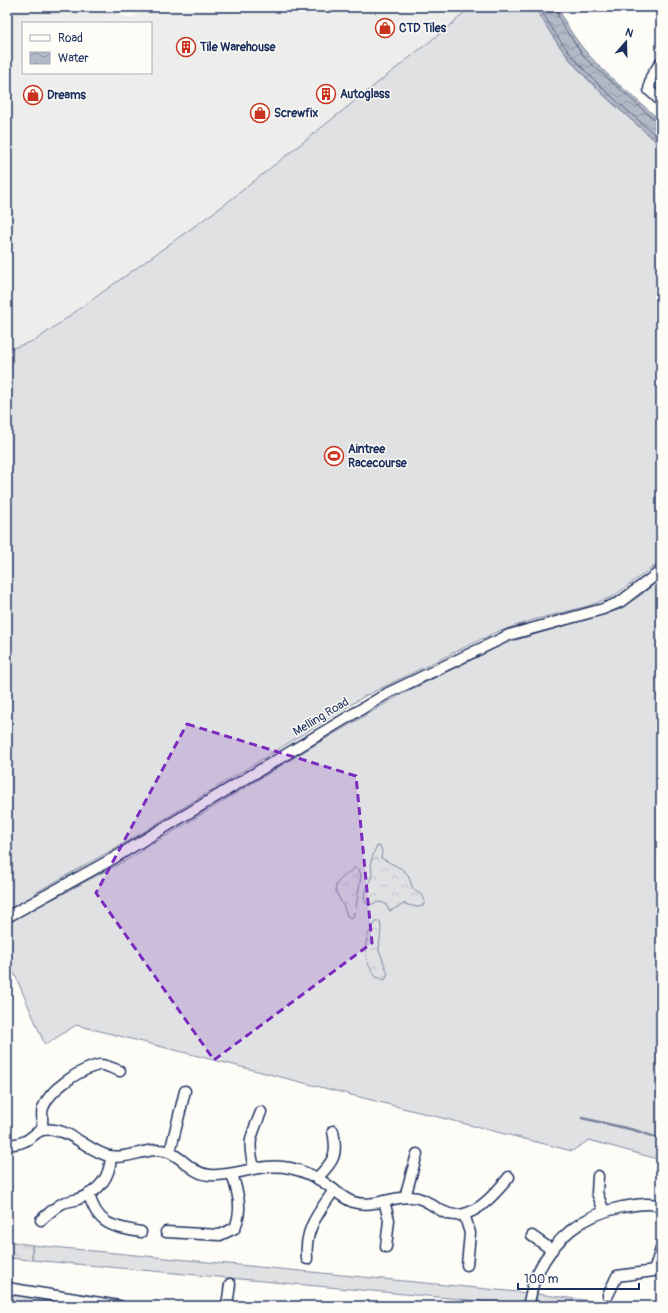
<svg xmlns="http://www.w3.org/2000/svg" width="668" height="1313" viewBox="0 0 668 1313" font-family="Pangolin,sans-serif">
  <defs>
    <pattern id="forest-crowns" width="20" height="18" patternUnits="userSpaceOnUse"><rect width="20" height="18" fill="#e0e1e3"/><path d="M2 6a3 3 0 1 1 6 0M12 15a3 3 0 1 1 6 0" fill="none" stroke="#c0c1c5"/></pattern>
    <pattern id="park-tufts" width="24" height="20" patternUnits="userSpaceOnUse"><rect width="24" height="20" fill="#e0e1e3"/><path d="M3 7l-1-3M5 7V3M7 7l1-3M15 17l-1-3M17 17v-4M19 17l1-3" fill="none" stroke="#c0c1c5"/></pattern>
    <pattern id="water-waves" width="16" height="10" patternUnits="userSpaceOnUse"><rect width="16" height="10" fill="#b3b8c5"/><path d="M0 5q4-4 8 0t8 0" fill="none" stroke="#9196a3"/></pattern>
  </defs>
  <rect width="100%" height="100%" fill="#fdfcf7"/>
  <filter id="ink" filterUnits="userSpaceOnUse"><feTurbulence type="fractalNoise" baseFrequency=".025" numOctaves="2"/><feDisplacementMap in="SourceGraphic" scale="8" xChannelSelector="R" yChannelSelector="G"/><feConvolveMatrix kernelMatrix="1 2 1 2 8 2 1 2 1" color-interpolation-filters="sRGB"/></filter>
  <g filter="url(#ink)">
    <!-- built -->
    <path fill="#edeeec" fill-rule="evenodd" d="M 7,7 L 130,7 L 118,15 L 132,18 L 149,7 L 470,7 L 453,23 L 224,205 L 36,340 L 7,350 ZM 23,23 L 151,23 L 151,73 L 23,73 Z"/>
    <!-- grass -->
    <g fill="#e0e1e3" stroke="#7e88a0">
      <path d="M 470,7 L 536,7 C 565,68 612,102 661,146 L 661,561 L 614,596 L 588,606 L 533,620 L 494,633 L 365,696 L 137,836 L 35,893 L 51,900 L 130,858 L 308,749 L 402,694 L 506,643 L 618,610 L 642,594 L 661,578 L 661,1160 L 589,1140 L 572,1151 L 76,1025 L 45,1045 L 16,977 L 7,960 L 7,350 L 36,340 L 224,205 L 453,23 Z"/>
      <path d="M 32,1245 L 528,1293 L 525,1305 L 32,1260 Z"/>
      <path d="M 537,1294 L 630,1306 L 545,1306 L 536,1304 Z"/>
    </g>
    <!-- forest -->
    <g fill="url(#forest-crowns)" stroke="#7e88a0">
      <path d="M 380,846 L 382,851 L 381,858 L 402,869 L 408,875 L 413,889 L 423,896 L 425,902 L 423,906 L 417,907 L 404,904 L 390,911 L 384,903 L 378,902 L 369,905 L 366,903 L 364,897 L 372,874 L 371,861 L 376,847 Z"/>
      <path d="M 355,868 L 359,869 L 361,876 L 355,913 L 352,918 L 347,916 C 339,888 322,891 355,868 Z"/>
      <path d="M 380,921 L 381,928 L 379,950 L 388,974 L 385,980 L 376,977 C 362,958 362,940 376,922 Z"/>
      <path d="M 7,1241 L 32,1245 L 32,1260 L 7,1258 Z"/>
    </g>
    <!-- park -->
    <path fill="url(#park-tufts)" stroke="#7e88a0" d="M 7,1293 L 82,1306 L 7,1306 Z"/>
    <!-- water -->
    <path fill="url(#water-waves)" stroke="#76819c" d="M 536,7 L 558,7 C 578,56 623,87 661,121 L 661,146 C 613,102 565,67 536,7 Z"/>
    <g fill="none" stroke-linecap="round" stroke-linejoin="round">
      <!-- shore -->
      <g stroke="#586687" stroke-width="1">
        <path d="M 540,7 C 568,64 615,99 661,140"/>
        <path d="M 554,7 L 563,26 L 586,59 L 657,122 L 661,124"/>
      </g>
      <!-- stream -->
      <path stroke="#76819c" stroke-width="2.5" d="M 582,1118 L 634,1130 L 661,1139"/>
      <!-- minor casing -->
      <g stroke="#1b2f5e" stroke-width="13">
        <g id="minor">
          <path d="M 661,62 L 651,77 L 649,90 L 661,101"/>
          <path d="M 7,917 L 114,858 L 388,693 L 509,635 L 603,609 L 620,602 L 661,571"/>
          <path d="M 42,1130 C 43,1123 41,1114 43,1108 C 49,1090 80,1069 99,1065 C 104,1064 114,1069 120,1071"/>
          <path d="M 7,1145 C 13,1144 20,1144 25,1141 C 31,1139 36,1131 43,1130 C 67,1125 87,1151 109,1156 C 129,1160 151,1145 168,1152 C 183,1157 192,1174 210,1175 C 238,1177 259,1162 290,1168 C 306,1171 320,1179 333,1189 C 340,1195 345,1199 353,1202 C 372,1208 391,1197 410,1197 C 423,1197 431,1205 442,1211 C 469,1226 494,1195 509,1177"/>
          <path d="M 170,1152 L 185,1091"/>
          <path d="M 254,1168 C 247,1139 251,1138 261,1112"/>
          <path d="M 598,1176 L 597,1193 L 604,1211"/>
          <path d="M 317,1178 C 334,1161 338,1155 333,1131"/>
          <path d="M 89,1194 C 97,1225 113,1227 141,1232"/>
          <path d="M 405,1197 L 417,1154"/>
          <path d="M 384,1201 L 389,1220 L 386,1247"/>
          <path d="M 464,1214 L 470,1233 L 467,1265"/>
          <path d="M 41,1220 C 48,1214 55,1207 63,1203 C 68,1201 73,1201 78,1199 C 99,1192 110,1178 111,1156"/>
          <path d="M 166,1232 L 220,1235 L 235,1228 C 243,1207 238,1194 232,1174"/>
          <path d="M 532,1236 L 552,1250"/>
          <path d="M 307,1259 C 304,1229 318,1214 334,1190"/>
          <path d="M 7,1288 L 119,1306"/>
          <path d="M 608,1295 L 617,1276 L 654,1271 L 661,1249"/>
          <path d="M 227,1306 L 230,1284"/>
          <path d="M 528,1306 C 531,1296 532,1283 537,1274 C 555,1237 582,1215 622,1207 C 634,1205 649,1202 661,1206"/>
        </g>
      </g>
      <!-- minor -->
      <use href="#minor" stroke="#fdfcf7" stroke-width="10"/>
    </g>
  </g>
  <!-- marked area -->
  <path fill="#7b2cbf" fill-opacity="0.2" stroke="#7b2cbf" stroke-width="3" stroke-dasharray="8 5" stroke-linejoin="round" d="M 187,724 L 356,776 L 372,943 L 214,1060 L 96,893 Z"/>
  <!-- icons -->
  <defs>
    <g id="shop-ring" transform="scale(1)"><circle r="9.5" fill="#fdfcf7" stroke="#c8321e" stroke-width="1.5"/><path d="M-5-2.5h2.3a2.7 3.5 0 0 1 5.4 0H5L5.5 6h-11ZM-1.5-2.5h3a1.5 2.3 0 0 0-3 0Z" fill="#c8321e"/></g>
    <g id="building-ring" transform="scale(1)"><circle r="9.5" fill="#fdfcf7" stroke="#c8321e" stroke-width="1.5"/><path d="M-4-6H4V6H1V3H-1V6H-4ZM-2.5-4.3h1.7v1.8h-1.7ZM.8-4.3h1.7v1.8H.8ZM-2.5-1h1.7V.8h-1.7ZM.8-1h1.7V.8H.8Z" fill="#c8321e"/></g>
    <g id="stadium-ring" transform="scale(1)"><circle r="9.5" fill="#fdfcf7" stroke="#c8321e" stroke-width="1.5"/><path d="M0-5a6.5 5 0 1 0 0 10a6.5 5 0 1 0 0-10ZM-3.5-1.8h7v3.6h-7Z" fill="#c8321e"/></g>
  </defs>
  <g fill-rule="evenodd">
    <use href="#shop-ring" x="385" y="28"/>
    <use href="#building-ring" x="186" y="47"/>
    <use href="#building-ring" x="326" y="94"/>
    <use href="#shop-ring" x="33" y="95"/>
    <use href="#shop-ring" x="260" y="113"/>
    <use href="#stadium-ring" x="334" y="456"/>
  </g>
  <g text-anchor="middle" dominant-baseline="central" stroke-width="3" stroke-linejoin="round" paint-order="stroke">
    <!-- poi labels -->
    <g font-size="12" font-weight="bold" fill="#1b2f5e" stroke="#fdfcf7" text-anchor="start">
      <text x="399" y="28">CTD Tiles</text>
      <text x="200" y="47">Tile Warehouse</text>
      <text x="340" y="94">Autoglass</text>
      <text x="47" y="95">Dreams</text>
      <text x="274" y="113">Screwfix</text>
      <text x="348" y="449">Aintree<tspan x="348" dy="14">Racecourse</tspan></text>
    </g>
    <!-- street labels -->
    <g font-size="12" fill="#1b2f5e" stroke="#fdfcf7">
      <text transform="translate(321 717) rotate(-31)">Melling Road</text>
    </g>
  </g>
  <!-- margin -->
  <rect width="668" height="1313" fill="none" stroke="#fdfcf7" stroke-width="24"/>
  <rect x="12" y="12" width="644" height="1289" fill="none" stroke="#1b2f5e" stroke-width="1.5" filter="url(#ink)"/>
  <!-- legend -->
  <rect x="22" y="22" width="130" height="52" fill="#fdfcf7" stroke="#a3aaba"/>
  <rect x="30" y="35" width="20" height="6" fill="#fdfcf7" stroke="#a3aaba"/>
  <text x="58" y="42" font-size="12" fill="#1b2f5e">Road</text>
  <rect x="30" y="52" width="20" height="12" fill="url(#water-waves)" stroke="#a3aaba"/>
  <text x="58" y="62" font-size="12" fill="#1b2f5e">Water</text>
  <!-- north arrow -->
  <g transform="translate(626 42) rotate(20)" stroke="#fdfcf7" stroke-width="3" paint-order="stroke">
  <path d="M0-3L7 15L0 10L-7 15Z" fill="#1b2f5e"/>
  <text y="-6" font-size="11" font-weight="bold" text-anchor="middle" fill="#1b2f5e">N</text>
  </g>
  <!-- scale -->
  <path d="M518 1283v6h121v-6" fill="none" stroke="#1b2f5e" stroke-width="2"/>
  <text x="524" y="1283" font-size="12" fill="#1b2f5e" stroke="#fdfcf7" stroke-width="3" paint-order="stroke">100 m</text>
</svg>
